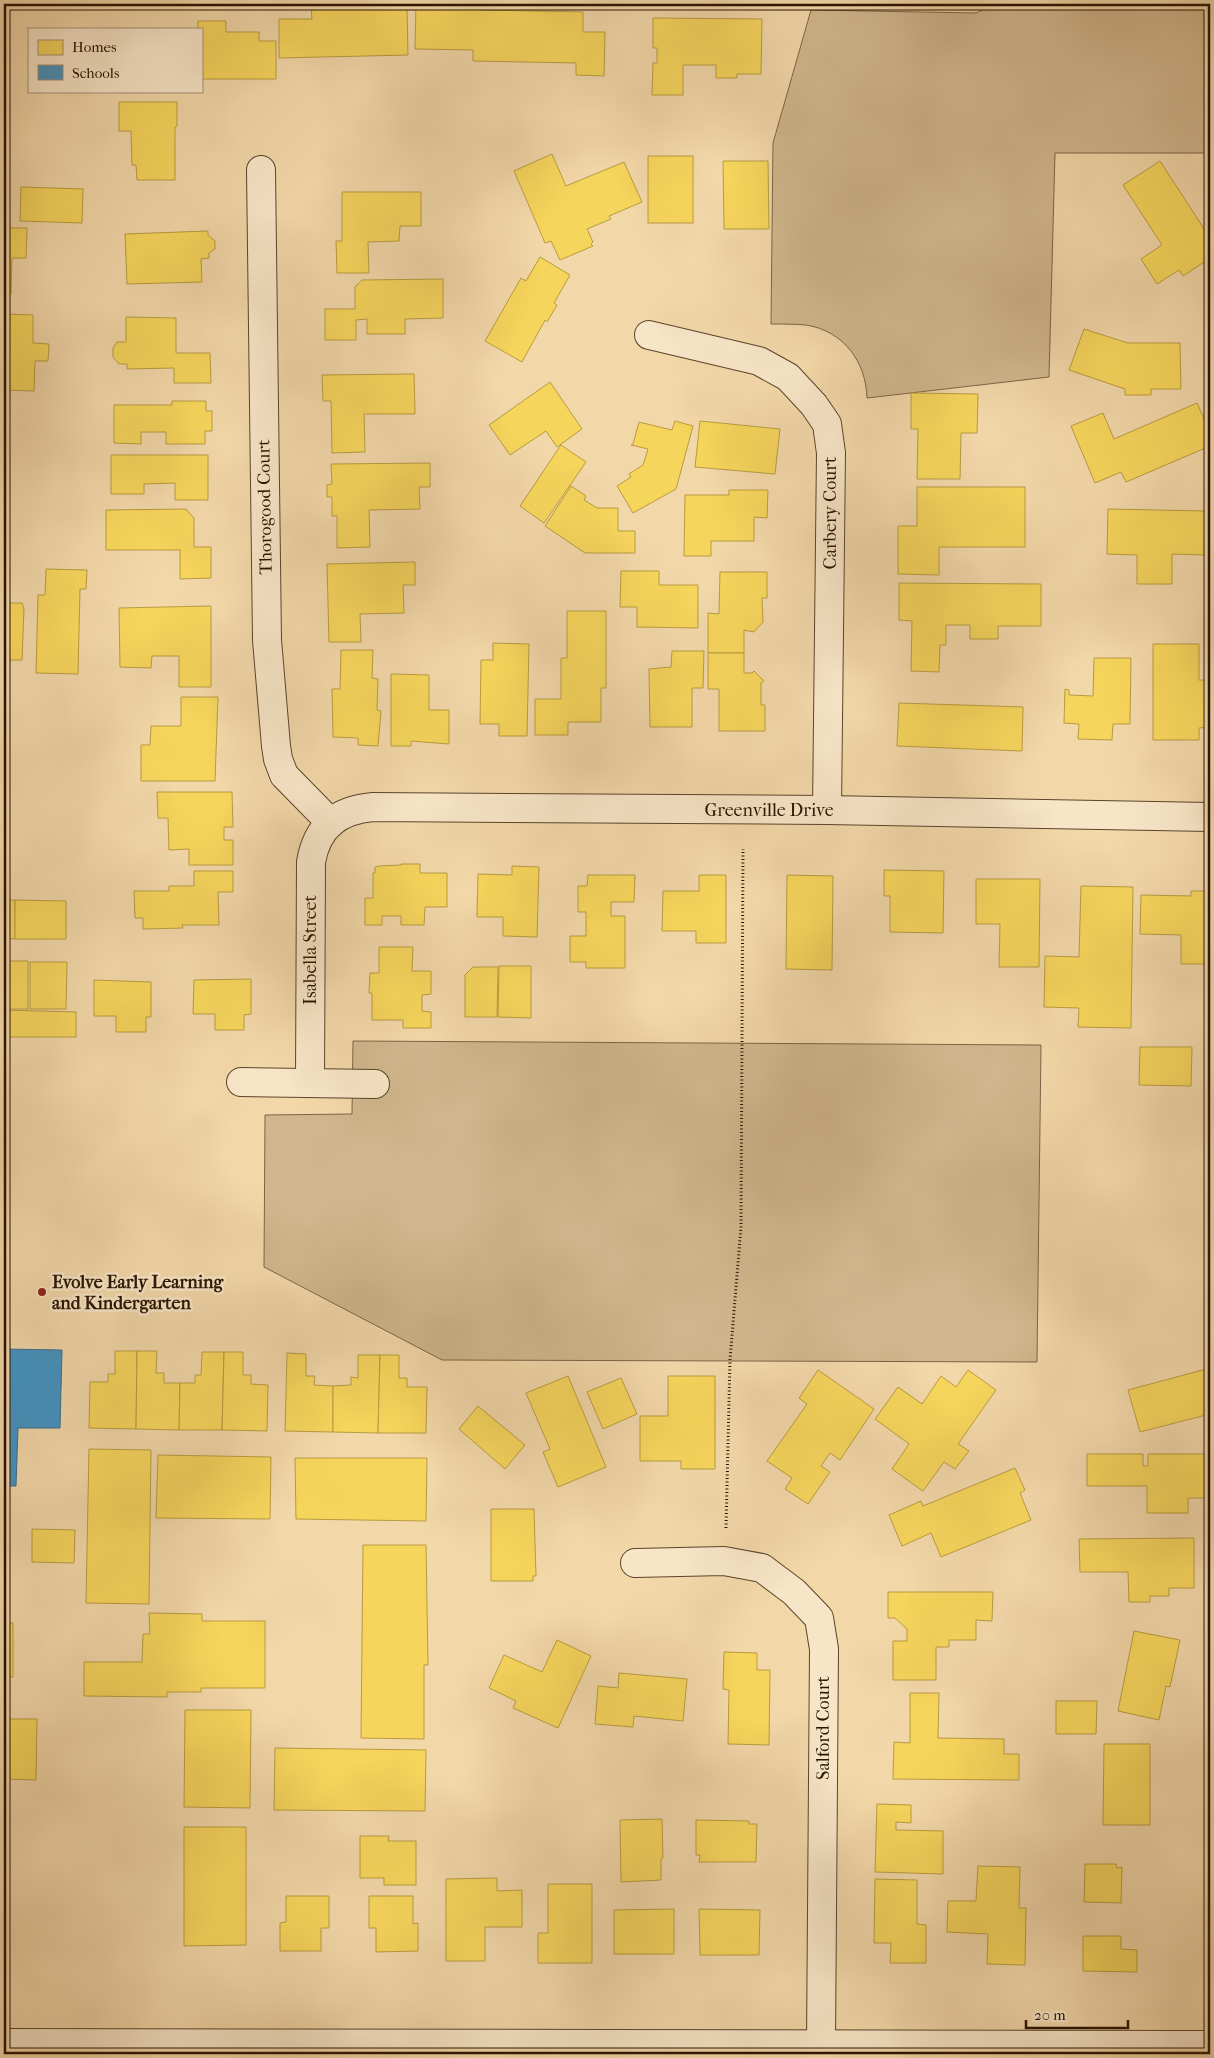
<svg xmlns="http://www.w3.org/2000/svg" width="1214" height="2058" viewBox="0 0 1214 2058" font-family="'IM FELL French Canon',serif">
  <rect width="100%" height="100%" fill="#f2d7a9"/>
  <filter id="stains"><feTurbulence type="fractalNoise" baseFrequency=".004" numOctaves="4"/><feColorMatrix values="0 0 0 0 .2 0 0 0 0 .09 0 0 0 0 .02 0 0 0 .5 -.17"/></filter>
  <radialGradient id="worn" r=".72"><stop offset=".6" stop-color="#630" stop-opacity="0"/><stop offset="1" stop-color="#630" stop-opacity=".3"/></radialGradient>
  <!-- green -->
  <g fill="#d0b68c" stroke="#7c6446">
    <path d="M 994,4 L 1210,4 L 1210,153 L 1055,153 L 1049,377 L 867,398 C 866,362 844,331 806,325 C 794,324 782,324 771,324 L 773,143 L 811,10 L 976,13 Z"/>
    <path d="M 353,1041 L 1041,1045 L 1037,1362 L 442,1360 L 264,1267 L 265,1115 L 352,1114 Z"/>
  </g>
  <!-- homes -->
  <g fill="#f6d55c" stroke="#b89b40">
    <path d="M 416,4 L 480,4 L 481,10 L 583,12 L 583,32 L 605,32 L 604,76 L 576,75 L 576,63 L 473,61 L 473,50 L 415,49 Z"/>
    <path d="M 407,6 L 408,55 L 279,58 L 279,19 L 312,19 L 311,7 Z"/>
    <path d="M 653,18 L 762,19 L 761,74 L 737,74 L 737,78 L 716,78 L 716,65 L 683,65 L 683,95 L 652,95 L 653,63 L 657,63 L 657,48 L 653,48 Z"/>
    <path d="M 198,21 L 226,21 L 226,32 L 259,32 L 259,41 L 276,41 L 276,79 L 201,79 L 201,29 L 198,29 Z"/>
    <path d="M 119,102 L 177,102 L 177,126 L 175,127 L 175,180 L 137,180 L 136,165 L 132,165 L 131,131 L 119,131 Z"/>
    <path d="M 552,154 L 566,186 L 624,162 L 642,202 L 609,216 L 611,219 L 587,229 L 593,242 L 591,244 L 593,246 L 560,260 L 551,241 L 545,243 L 514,171 Z"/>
    <rect x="648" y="156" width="45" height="67"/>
    <path d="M 723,161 L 768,161 L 769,229 L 724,229 Z"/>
    <path d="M 1160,161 L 1210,238 L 1210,258 L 1183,276 L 1179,270 L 1157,284 L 1141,259 L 1162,245 L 1123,185 Z"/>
    <path d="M 21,187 L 83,189 L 82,223 L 20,221 Z"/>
    <path d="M 342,192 L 421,192 L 421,226 L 400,226 L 399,241 L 368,242 L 369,273 L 337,273 L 336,241 L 342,241 Z"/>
    <path d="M 4,228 L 27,228 L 26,258 L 12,258 L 11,294 L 4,294 Z"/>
    <path d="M 208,231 L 208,235 L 215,241 L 215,249 L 209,253 L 209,258 L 201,259 L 202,282 L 127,284 L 125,234 Z"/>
    <path d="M 540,257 L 570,275 L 554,303 L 557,305 L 547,322 L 545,320 L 522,362 L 485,341 L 521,278 L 526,281 Z"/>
    <path d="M 443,279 L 443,318 L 405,319 L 405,334 L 367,334 L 367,319 L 356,320 L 356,340 L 325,340 L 325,309 L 355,309 L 355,287 L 362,280 Z"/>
    <path d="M 4,314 L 33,315 L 33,343 L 49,344 L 48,361 L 35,361 L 34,391 L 4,390 Z"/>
    <path d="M 126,317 L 176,318 L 176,353 L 210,353 L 211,383 L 174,383 L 174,368 L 127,369 L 127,364 L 119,364 L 113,357 L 113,348 L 117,342 L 126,342 Z"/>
    <path d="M 1084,329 L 1128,343 L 1180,343 L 1181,389 L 1151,389 L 1151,395 L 1125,395 L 1125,389 L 1069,370 Z"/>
    <path d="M 414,374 L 415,414 L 364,414 L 365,452 L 332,453 L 331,401 L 323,401 L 322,375 Z"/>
    <path d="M 550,382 L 582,429 L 557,447 L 546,431 L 510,455 L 489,425 Z"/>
    <path d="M 911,393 L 978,394 L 977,433 L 961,433 L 960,479 L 917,479 L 918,429 L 911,429 Z"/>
    <path d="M 172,401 L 206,401 L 206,411 L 212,411 L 212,431 L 205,431 L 205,444 L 166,444 L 166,432 L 141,432 L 141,444 L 114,443 L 114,405 L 172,405 Z"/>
    <path d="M 1197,403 L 1210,432 L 1210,446 L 1126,482 L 1121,472 L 1095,483 L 1071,426 L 1103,413 L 1114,439 Z"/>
    <path d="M 675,421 L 693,426 L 676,489 L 633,513 L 617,486 L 631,477 L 629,474 L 643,465 L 648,449 L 631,445 L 633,444 L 639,422 L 672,430 Z"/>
    <path d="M 700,421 L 780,429 L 775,474 L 695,467 Z"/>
    <path d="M 561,445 L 586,462 L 544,523 L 520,506 Z"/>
    <path d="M 111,455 L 208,455 L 208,500 L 175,500 L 175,483 L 144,484 L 144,494 L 111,494 Z"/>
    <path d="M 430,463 L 430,487 L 419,487 L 420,509 L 369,510 L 370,547 L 337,548 L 337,516 L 332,516 L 332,497 L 327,497 L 327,485 L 332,484 L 331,464 Z"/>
    <path d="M 571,486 L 586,496 L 584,500 L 597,508 L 618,508 L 618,531 L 635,531 L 635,553 L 585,553 L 545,526 Z"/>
    <path d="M 917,487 L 1025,487 L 1025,547 L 939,547 L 939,575 L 898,574 L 898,526 L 917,526 Z"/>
    <path d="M 729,490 L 768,490 L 767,518 L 754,517 L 754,541 L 711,541 L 711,556 L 684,556 L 685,495 L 729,495 Z"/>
    <path d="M 186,509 L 194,518 L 194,547 L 211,547 L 211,578 L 180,579 L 180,550 L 106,550 L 106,510 Z"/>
    <path d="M 1108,509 L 1205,511 L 1204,555 L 1172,554 L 1172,584 L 1137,584 L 1137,555 L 1107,554 Z"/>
    <path d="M 415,562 L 415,585 L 403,585 L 404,613 L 360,614 L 361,642 L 329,642 L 327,564 Z"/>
    <path d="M 46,569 L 87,570 L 86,589 L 80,589 L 78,674 L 36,673 L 38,595 L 45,595 Z"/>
    <path d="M 621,571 L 659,571 L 659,585 L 698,585 L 698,628 L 637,627 L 637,607 L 620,607 Z"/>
    <path d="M 720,572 L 767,572 L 767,598 L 762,598 L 763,622 L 754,632 L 744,630 L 744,653 L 708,653 L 708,613 L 719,614 Z"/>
    <path d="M 899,583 L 1041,584 L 1041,626 L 998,626 L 998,639 L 970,639 L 970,625 L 946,625 L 946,645 L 940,645 L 939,672 L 911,671 L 912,621 L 899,620 Z"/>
    <path d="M 4,603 L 22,603 L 24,609 L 22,660 L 8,660 L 8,664 L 4,664 Z"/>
    <path d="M 211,606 L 211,687 L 179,687 L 179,656 L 152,656 L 151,668 L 120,667 L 119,608 Z"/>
    <path d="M 567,611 L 606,611 L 606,688 L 601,688 L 601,722 L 568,722 L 568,735 L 535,735 L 535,699 L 561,699 L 561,658 L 567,658 Z"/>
    <path d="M 493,643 L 529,644 L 527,736 L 499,736 L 499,724 L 480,724 L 481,660 L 493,660 Z"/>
    <path d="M 1153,644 L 1199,644 L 1199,680 L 1210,680 L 1210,727 L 1199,728 L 1199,740 L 1153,740 Z"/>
    <path d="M 341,650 L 373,650 L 372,678 L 378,679 L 377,710 L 381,711 L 378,746 L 358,745 L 358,738 L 333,737 L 332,689 L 340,689 Z"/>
    <path d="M 672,651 L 704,651 L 703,688 L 692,688 L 692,727 L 650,727 L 649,669 L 671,667 Z"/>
    <path d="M 708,653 L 744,653 L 744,673 L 752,673 L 754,671 L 764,681 L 761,683 L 761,705 L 765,705 L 765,731 L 719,731 L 719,689 L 708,689 Z"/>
    <path d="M 1094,658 L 1131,658 L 1130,724 L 1113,724 L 1112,740 L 1078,739 L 1079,724 L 1064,723 L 1065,689 L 1069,690 L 1069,695 L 1093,696 Z"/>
    <path d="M 391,674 L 429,675 L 429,710 L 449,710 L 449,744 L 411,741 L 411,746 L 391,746 Z"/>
    <path d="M 181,697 L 218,697 L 215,781 L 141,781 L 141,745 L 150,745 L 151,726 L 181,726 Z"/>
    <path d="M 899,703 L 1023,707 L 1022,751 L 897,746 Z"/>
    <path d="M 157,792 L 232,792 L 233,827 L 224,827 L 224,840 L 233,840 L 233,865 L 189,865 L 189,849 L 169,850 L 168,818 L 158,818 Z"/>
    <path d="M 401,864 L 420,864 L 420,873 L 447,873 L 447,907 L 425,907 L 424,925 L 401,925 L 401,916 L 382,916 L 382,925 L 365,925 L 365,898 L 373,898 L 373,873 L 375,873 L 375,867 L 380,866 L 401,865 Z"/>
    <path d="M 512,866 L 539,867 L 537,937 L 503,936 L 503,917 L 477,917 L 478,874 L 512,875 Z"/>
    <path d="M 884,870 L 944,871 L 943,933 L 890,932 L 890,896 L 884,896 Z"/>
    <path d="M 194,871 L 233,871 L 233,892 L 218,892 L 219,925 L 182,925 L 183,928 L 143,929 L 143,918 L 135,918 L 134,891 L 169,891 L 169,886 L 194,886 Z"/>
    <path d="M 588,875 L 635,875 L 634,902 L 611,902 L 611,916 L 625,916 L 625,968 L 586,968 L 586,962 L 570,962 L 570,936 L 586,936 L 586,912 L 578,912 L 578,886 L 587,886 Z"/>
    <path d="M 699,875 L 726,875 L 726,943 L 696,943 L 696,931 L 662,931 L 663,891 L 699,891 Z"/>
    <path d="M 787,875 L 833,876 L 832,970 L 786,969 Z"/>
    <path d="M 976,879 L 1040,879 L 1039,967 L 999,967 L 1000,924 L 976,924 Z"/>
    <path d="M 1081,886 L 1133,887 L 1131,1028 L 1078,1027 L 1079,1008 L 1044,1007 L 1045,956 L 1079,957 Z"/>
    <path d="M 1191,891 L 1210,891 L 1210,964 L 1181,964 L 1181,935 L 1140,934 L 1141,895 L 1191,896 Z"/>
    <path d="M 4,900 L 15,900 L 15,939 L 4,938 Z"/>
    <path d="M 15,900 L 66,901 L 66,939 L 15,939 Z"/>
    <path d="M 379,947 L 413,947 L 412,971 L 431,971 L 431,994 L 422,995 L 422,1011 L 431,1012 L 431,1028 L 403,1028 L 403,1020 L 372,1020 L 372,993 L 369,993 L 370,973 L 379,973 Z"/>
    <rect x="4" y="961" width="24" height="48"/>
    <path d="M 30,962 L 67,962 L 66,1009 L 30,1009 Z"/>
    <path d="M 499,966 L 531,966 L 531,1018 L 498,1017 Z"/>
    <path d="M 473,967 L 498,967 L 497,1017 L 465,1017 L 465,975 Z"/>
    <path d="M 251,979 L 251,1014 L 244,1015 L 244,1030 L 215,1030 L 215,1014 L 193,1014 L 194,980 Z"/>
    <path d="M 94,980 L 151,982 L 151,1017 L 146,1017 L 146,1032 L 116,1032 L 116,1016 L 94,1016 Z"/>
    <path d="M 4,1010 L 76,1012 L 76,1037 L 4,1037 Z"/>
    <path d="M 1140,1047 L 1192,1047 L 1191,1086 L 1139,1085 Z"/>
    <path d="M 115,1351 L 137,1351 L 136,1429 L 89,1428 L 90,1382 L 108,1382 L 108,1374 L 115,1374 Z"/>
    <path d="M 137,1351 L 157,1351 L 156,1373 L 164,1373 L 164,1383 L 180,1383 L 179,1430 L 136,1429 Z"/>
    <path d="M 202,1352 L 224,1352 L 222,1430 L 179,1430 L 180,1383 L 195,1383 L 195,1375 L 201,1375 Z"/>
    <path d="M 224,1352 L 243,1352 L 243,1375 L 251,1375 L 251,1384 L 268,1385 L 267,1431 L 222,1430 Z"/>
    <path d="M 287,1353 L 306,1354 L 306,1376 L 315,1376 L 314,1385 L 333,1386 L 333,1432 L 285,1431 Z"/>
    <path d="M 358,1355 L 380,1355 L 378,1433 L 333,1432 L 333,1386 L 351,1385 L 351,1377 L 358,1378 Z"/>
    <path d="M 380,1355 L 399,1355 L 399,1378 L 407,1378 L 407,1387 L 427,1387 L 426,1433 L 378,1433 Z"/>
    <path d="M 1210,1368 L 1210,1414 L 1140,1432 L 1128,1390 Z"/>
    <path d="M 818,1370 L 874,1409 L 840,1460 L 830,1453 L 821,1466 L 830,1472 L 808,1504 L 785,1489 L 792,1478 L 767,1461 L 807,1404 L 799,1398 Z"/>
    <path d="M 968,1370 L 996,1390 L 958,1444 L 969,1451 L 955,1469 L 944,1462 L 923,1491 L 892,1469 L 909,1444 L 875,1419 L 898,1387 L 922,1404 L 941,1376 L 956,1387 Z"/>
    <path d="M 568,1376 L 606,1467 L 558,1487 L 543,1452 L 550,1449 L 526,1393 Z"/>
    <path d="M 668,1376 L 715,1376 L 715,1469 L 681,1469 L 681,1461 L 640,1461 L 640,1416 L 668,1416 Z"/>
    <path d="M 621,1378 L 637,1414 L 603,1429 L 587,1392 Z"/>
    <path d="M 478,1406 L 525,1445 L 505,1469 L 459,1429 Z"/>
    <path d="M 89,1449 L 151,1450 L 149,1604 L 86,1603 Z"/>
    <path d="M 1087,1454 L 1143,1454 L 1143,1466 L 1148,1466 L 1148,1454 L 1210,1454 L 1210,1498 L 1188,1498 L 1188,1513 L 1147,1513 L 1147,1486 L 1087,1486 Z"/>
    <path d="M 158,1455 L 271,1457 L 270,1519 L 156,1518 Z"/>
    <path d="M 295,1458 L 427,1458 L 426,1521 L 296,1519 Z"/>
    <path d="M 1015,1468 L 1025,1490 L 1020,1493 L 1031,1520 L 941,1557 L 931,1533 L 902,1546 L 889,1515 L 921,1501 L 923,1506 Z"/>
    <path d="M 491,1509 L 534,1509 L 536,1576 L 533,1576 L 533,1581 L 491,1581 Z"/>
    <path d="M 32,1529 L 75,1530 L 74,1563 L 32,1562 Z"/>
    <path d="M 1194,1538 L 1194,1588 L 1169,1588 L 1169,1596 L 1150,1596 L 1150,1602 L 1129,1602 L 1128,1572 L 1080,1572 L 1079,1539 Z"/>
    <path d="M 363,1545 L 426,1545 L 428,1665 L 424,1665 L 424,1739 L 361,1738 Z"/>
    <path d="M 4,1569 L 8,1570 L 7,1608 L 4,1608 Z"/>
    <path d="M 888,1592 L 993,1592 L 992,1621 L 976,1620 L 976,1640 L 949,1640 L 949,1647 L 936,1647 L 936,1680 L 893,1680 L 893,1641 L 907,1641 L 907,1629 L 895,1618 L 888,1618 Z"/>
    <path d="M 149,1613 L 202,1614 L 202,1621 L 265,1621 L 265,1688 L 201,1688 L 201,1692 L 167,1692 L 167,1697 L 84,1696 L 84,1662 L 142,1662 L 143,1634 L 150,1634 Z"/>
    <rect x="4" y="1623" width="9" height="54"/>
    <path d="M 1134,1631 L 1180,1640 L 1170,1687 L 1166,1686 L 1159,1720 L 1118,1711 Z"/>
    <path d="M 557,1640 L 591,1656 L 558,1728 L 513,1708 L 516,1701 L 489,1688 L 504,1655 L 542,1672 Z"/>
    <path d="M 724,1652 L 757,1653 L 757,1670 L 770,1670 L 769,1745 L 728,1744 L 729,1690 L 723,1689 Z"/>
    <path d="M 619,1673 L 687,1679 L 683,1721 L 634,1716 L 633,1727 L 595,1724 L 598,1686 L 618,1688 Z"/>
    <path d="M 910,1693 L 939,1693 L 938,1738 L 1004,1739 L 1004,1754 L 1019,1754 L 1019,1780 L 893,1779 L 894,1742 L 910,1743 Z"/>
    <path d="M 1056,1701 L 1097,1701 L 1096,1734 L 1056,1734 Z"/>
    <path d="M 185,1710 L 251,1710 L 250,1808 L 184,1807 Z"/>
    <path d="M 4,1719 L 37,1719 L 36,1780 L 4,1779 Z"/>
    <path d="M 1104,1744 L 1150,1744 L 1150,1825 L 1103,1825 Z"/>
    <path d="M 275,1748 L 426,1750 L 425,1811 L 274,1810 Z"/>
    <path d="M 877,1804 L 911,1805 L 911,1823 L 896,1822 L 896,1830 L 943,1831 L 943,1874 L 875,1872 Z"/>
    <path d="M 662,1819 L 663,1858 L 661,1859 L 661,1880 L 621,1882 L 620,1820 Z"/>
    <path d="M 696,1820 L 749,1821 L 749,1824 L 757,1824 L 756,1862 L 699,1862 L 700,1855 L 696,1855 Z"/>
    <path d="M 184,1827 L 246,1827 L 246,1945 L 184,1946 Z"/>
    <path d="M 360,1836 L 389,1836 L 388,1841 L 416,1841 L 416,1885 L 384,1885 L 384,1878 L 360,1878 Z"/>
    <path d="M 1085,1864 L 1116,1864 L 1117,1868 L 1122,1867 L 1121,1903 L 1084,1902 Z"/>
    <path d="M 978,1866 L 1020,1867 L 1019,1908 L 1026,1908 L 1025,1965 L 987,1964 L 988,1934 L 947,1932 L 948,1901 L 976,1901 Z"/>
    <path d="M 497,1878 L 497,1891 L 522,1890 L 522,1927 L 485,1927 L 485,1961 L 446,1961 L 446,1879 Z"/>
    <path d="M 875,1879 L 917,1880 L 917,1924 L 926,1925 L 926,1963 L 890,1963 L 891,1943 L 874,1943 Z"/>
    <path d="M 548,1884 L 592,1884 L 592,1963 L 538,1963 L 538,1933 L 548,1933 Z"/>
    <path d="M 286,1896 L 329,1896 L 329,1928 L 321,1928 L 321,1951 L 280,1951 L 280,1923 L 286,1922 Z"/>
    <path d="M 369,1896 L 413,1896 L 413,1924 L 418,1923 L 418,1951 L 376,1952 L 376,1928 L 369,1928 Z"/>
    <path d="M 674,1909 L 674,1954 L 614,1954 L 614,1910 Z"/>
    <path d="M 699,1909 L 760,1910 L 759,1955 L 700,1955 Z"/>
    <path d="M 1083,1936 L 1121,1936 L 1121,1949 L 1137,1950 L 1137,1972 L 1083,1971 Z"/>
  </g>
  <!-- schools -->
  <path fill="#4393c3" stroke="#3b6d88" d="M 4,1349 L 62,1350 L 60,1428 L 18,1428 L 16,1486 L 4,1486 Z"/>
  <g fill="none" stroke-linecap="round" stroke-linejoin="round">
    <!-- minor casing -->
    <g stroke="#5b442a" stroke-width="30">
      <g id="minor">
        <path d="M 261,170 L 267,640 L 276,746 L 278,759 L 284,775 L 331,823"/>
        <path d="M 649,335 L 759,361 L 788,377 L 814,405 L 827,424 L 831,453 L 827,810"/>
        <path d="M 241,1082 L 375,1084"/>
        <path d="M 310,1083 L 311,862 C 317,827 338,810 373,807 L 827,810 L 1210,817"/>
        <path d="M 635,1563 L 724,1561 L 762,1568 L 794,1592 L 819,1618 L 824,1649 L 821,2043"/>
        <path d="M 4,2043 C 406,2045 808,2043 1210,2045"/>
      </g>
    </g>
    <!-- path -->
    <path stroke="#291300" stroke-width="3" stroke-dasharray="1 2.5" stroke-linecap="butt" d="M 726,1528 L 730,1360 L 741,1227 L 743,849"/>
    <!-- minor -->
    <use href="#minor" stroke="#f7e5c7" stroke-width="28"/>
  </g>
  <!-- markers -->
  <circle fill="#8f2418" stroke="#f7e5c7" stroke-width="2" cx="42" cy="1292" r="5"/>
  <g text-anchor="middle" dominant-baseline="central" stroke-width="5" stroke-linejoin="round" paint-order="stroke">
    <!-- street labels -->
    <g font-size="18" fill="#291300" stroke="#f7e5c7">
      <text transform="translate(265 507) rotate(-91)">Thorogood Court</text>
      <text transform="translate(830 513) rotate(-90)">Carbery Court</text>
      <text x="769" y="810">Greenville Drive</text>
      <text transform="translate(310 950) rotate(-90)">Isabella Street</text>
      <text transform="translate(823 1728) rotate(-90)">Salford Court</text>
    </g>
    <!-- poi labels -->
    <g font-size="18" font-weight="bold" fill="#291300" stroke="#f7e5c7" text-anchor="start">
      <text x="52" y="1282">Evolve Early Learning<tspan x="52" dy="21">and Kindergarten</tspan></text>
    </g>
  </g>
  <!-- margin -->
  <rect width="1214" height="2058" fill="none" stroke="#f2d7a9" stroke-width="20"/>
  <rect x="5" y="5" width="1204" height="2048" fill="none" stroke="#291300" stroke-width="2.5"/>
  <rect x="10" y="10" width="1194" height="2038" fill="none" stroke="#291300"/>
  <!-- legend -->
  <rect x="28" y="28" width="175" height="65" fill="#f7e5c7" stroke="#a59177"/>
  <rect x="38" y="40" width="25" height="15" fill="#f6d55c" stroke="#a59177"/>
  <text x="72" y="52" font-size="15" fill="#291300">Homes</text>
  <rect x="38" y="65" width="25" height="15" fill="#4393c3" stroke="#a59177"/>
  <text x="72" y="78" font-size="15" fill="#291300">Schools</text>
  <!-- scale -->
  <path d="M1026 2020v8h102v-8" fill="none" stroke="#291300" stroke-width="2.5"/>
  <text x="1034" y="2020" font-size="15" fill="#291300" stroke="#f7e5c7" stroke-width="4" paint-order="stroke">20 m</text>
  <rect width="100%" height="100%" filter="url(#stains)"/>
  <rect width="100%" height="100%" fill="url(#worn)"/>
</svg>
